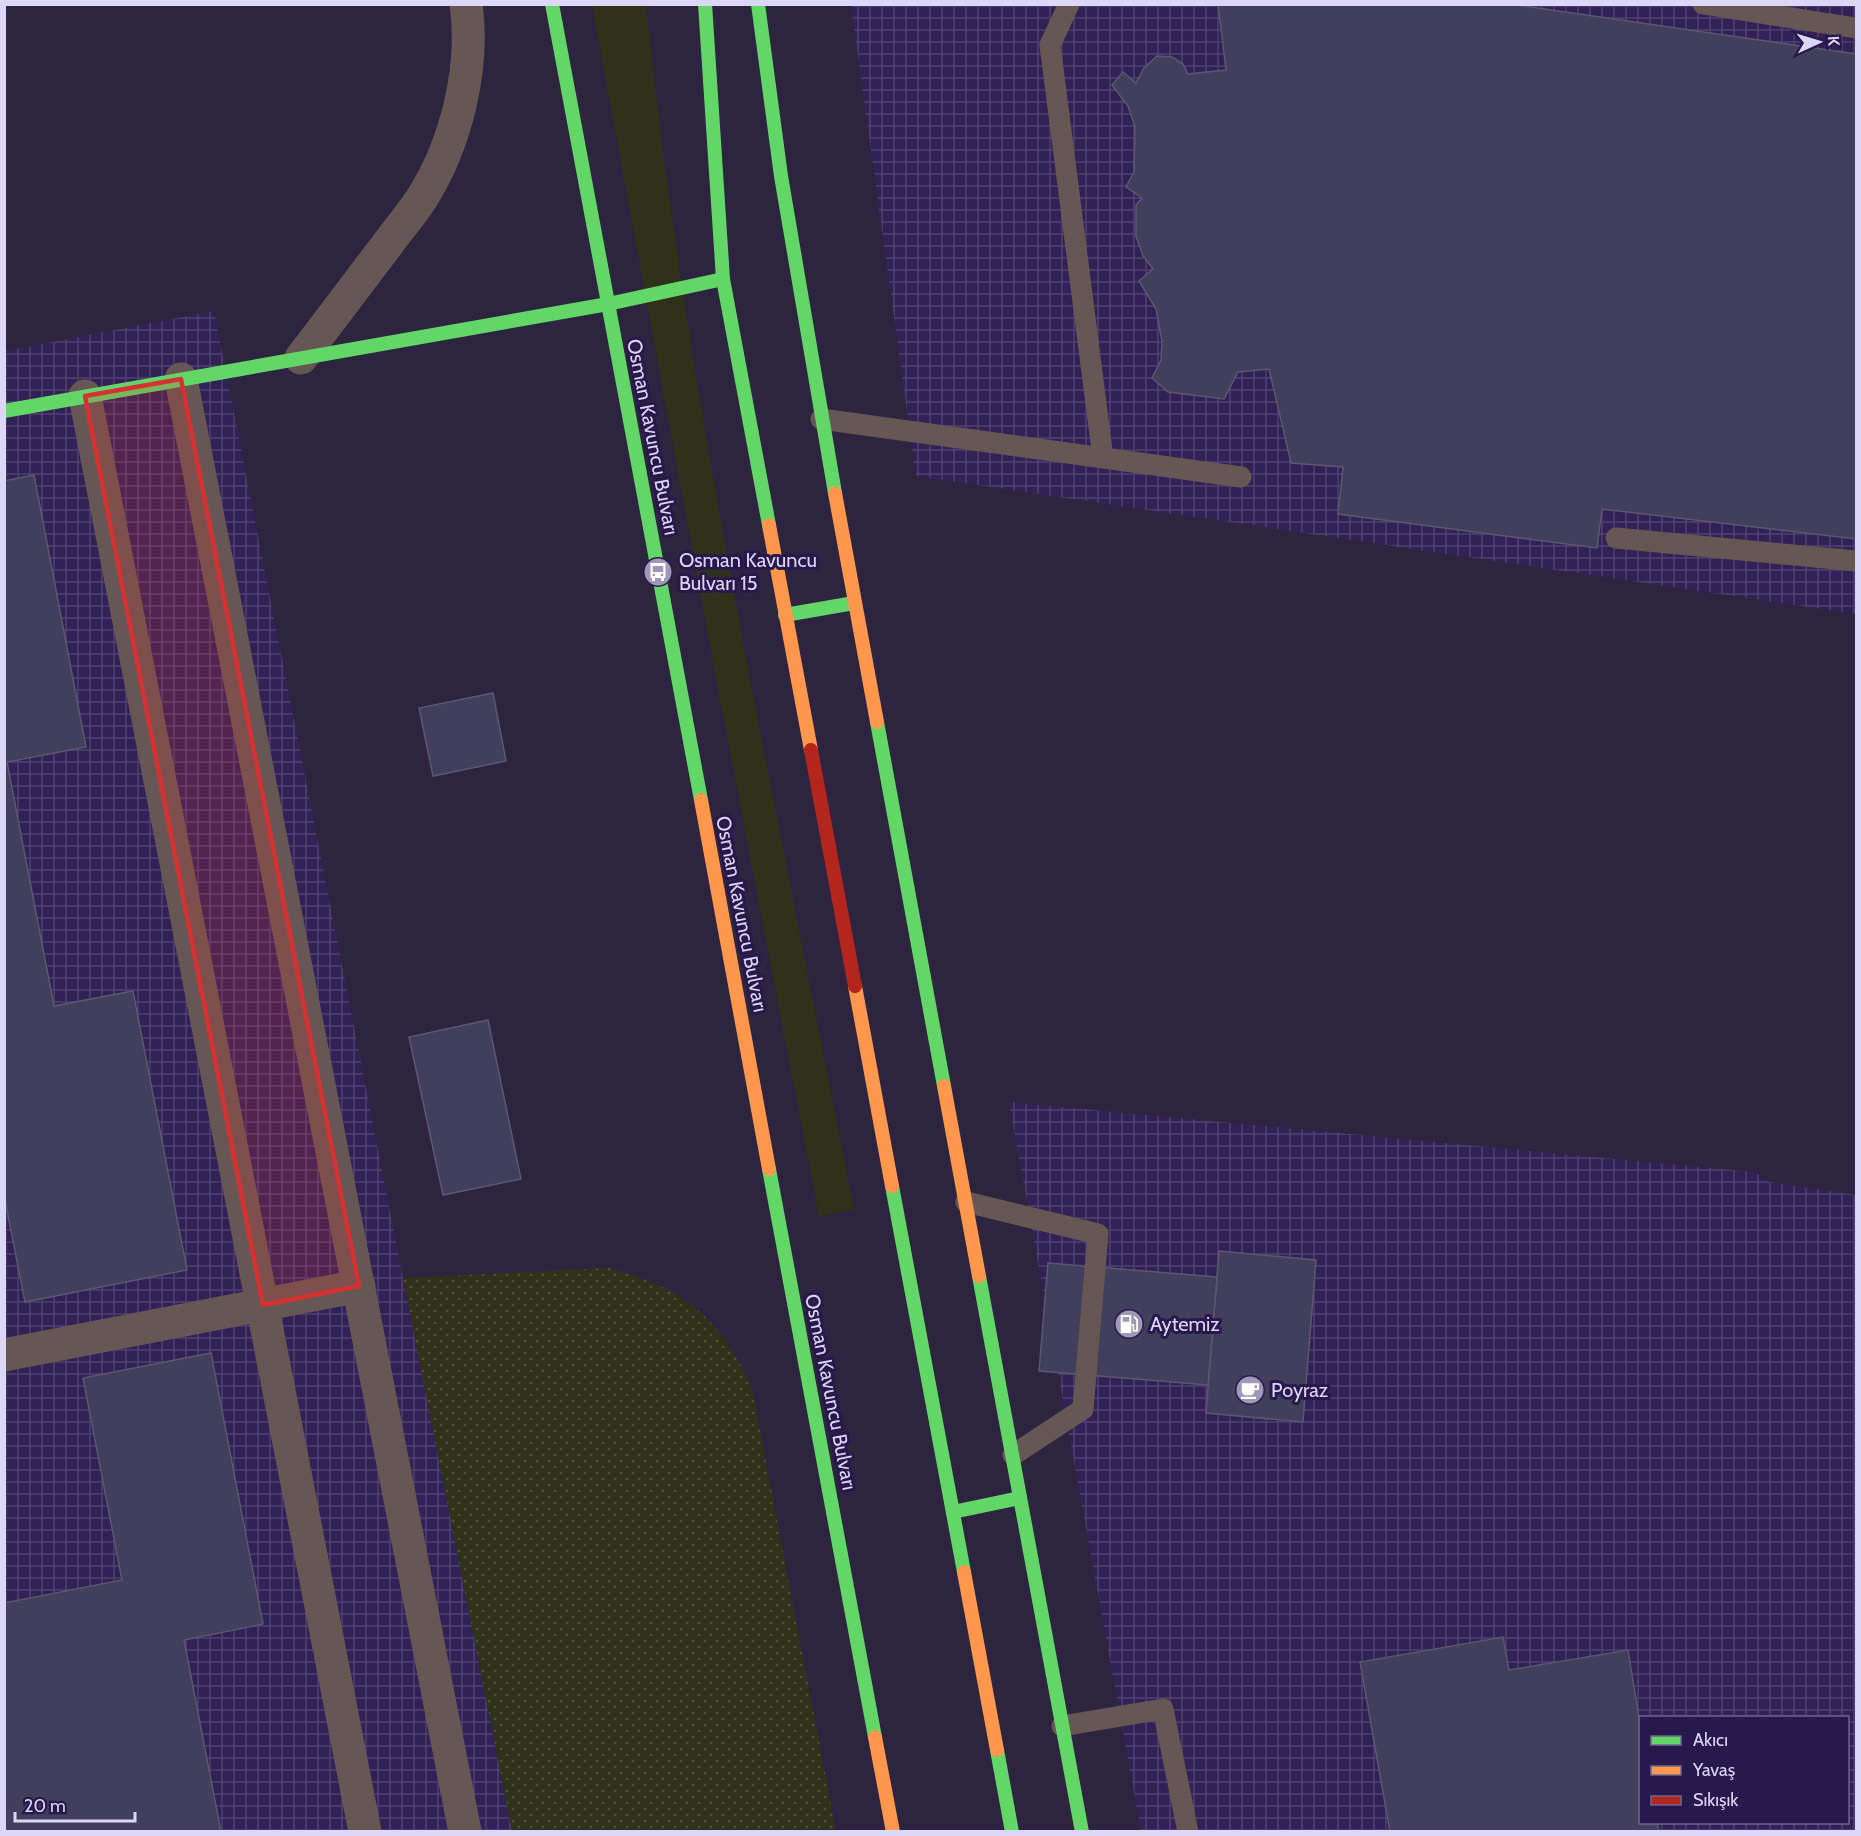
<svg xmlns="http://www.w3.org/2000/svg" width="1861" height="1836" viewBox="0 0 1861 1836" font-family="Cabin,sans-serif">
  <defs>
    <pattern id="industrial-grid" width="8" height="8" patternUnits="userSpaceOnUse" patternTransform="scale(1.5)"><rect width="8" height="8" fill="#322156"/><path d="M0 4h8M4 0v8" fill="none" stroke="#4f406f"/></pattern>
    <pattern id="park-dots" width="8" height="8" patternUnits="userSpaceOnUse" patternTransform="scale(1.5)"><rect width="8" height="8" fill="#2f311a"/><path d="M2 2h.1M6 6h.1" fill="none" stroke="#4d4e3c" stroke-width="1.8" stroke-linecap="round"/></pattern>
  </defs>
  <rect width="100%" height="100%" fill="#2d243f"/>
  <!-- industrial -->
  <g fill="url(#industrial-grid)" fill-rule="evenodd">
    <path d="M 851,5 L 1856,5 L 1856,614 L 916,476 Z"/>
    <path d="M 214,311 L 403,1278 L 512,1831 L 5,1832 L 5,351 Z"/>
    <path d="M 1009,1102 L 1754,1172 L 1769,1182 L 1856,1195 L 1856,1831 L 1141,1831 ZM 1640,1718 L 1848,1718 L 1848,1822 L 1640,1822 Z"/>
  </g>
  <!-- grass -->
  <path fill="#2f311a" d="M 592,5 L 646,5 C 688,410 777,809 854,1209 L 819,1217 L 714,668 Z"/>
  <!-- park -->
  <path fill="url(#park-dots)" d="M 608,1268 C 680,1285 722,1319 752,1388 L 836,1831 L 512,1831 L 403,1278 Z"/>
  <!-- building -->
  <g fill="#413f5b" stroke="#5a5870" stroke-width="1.5">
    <path d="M 1218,4 L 1510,4 L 1856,54 L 1856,539 L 1602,509 L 1597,548 L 1338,514 L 1343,467 L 1291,463 L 1269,369 L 1238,372 L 1224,399 L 1168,392 L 1152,378 L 1161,360 L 1162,341 L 1156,309 L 1139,281 L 1153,269 L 1143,256 L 1136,236 L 1136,205 L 1142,198 L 1126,187 L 1134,172 L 1135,127 L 1128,106 L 1112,85 L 1123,72 L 1136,83 L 1144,68 L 1157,56 L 1172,57 L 1183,64 L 1188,74 L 1226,70 Z"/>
    <path d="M 34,475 L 86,747 L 7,762 L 54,1006 L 133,991 L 187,1270 L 25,1302 L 4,1195 L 4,481 Z"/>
    <path d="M 493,693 L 506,761 L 433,776 L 419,708 Z"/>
    <path d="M 488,1020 L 521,1179 L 443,1195 L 409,1037 Z"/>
    <path d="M 1219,1251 L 1316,1260 L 1303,1422 L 1206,1413 Z"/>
    <path d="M 1048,1263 L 1217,1277 L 1208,1385 L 1039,1371 Z"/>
    <path d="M 211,1353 L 263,1624 L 184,1640 L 221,1832 L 4,1832 L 4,1603 L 122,1580 L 83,1378 Z"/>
    <path d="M 1503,1637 L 1509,1670 L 1628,1650 L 1640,1724 L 1640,1822 L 1657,1822 L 1659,1832 L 1390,1832 L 1360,1662 Z"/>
  </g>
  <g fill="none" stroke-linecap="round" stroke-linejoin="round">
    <!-- lane -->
    <g stroke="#675754" stroke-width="21">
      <path d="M 1069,4 L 1050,45 L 1103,458"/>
      <path d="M 1703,4 L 1856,28"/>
      <path d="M 821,419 L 1241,477"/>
      <path d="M 1616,538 L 1856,561"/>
      <path d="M 966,1202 L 1098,1234 L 1083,1409 L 1013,1455"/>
      <path d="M 1062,1726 L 1163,1709 L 1188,1832"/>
    </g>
    <!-- street -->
    <g stroke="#675754" stroke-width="33">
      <path d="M 301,358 C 329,322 356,285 384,249 C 396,232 411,215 422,198 C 456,144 475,68 466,4"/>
      <path d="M 181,379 L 465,1832"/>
      <path d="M 85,396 L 365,1832"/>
      <path d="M 4,1355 L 359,1286"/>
    </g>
    <!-- fast -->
    <g stroke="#63d668" stroke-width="14">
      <path d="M 552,4 L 701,800"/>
      <path d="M 705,4 L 723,279 L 769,525"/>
      <path d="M 758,4 L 781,176 L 835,493"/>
      <path d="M 4,411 L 608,304 L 723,279"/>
      <path d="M 785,615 L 854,603"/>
      <path d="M 877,722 L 944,1086"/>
      <path d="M 769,1169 L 875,1737"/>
      <path d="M 892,1186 L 964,1572"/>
      <path d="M 979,1276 L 1082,1832"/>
      <path d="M 953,1512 L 1020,1498"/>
      <path d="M 997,1750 L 1012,1832"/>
    </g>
    <!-- slow -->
    <g stroke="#ff974d" stroke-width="14">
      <path d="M 835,493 L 877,722"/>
      <path d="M 769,525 L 811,750"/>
      <path d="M 701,800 L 769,1169"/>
      <path d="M 855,986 L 892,1186"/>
      <path d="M 944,1086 L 979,1276"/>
      <path d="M 964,1572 L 997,1750"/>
      <path d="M 875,1737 L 893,1832"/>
    </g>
    <!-- jam -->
    <path stroke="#b3261e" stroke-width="14" d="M 811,750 L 855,986"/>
  </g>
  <!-- marked area -->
  <path fill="#d63132" fill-opacity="0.2" stroke="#d63132" stroke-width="4.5" stroke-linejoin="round" d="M 181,379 L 359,1286 L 263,1305 L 85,396 Z"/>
  <!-- icons -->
  <defs>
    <g id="bus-disc" transform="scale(1.5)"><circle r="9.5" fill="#9f98b7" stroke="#29184b"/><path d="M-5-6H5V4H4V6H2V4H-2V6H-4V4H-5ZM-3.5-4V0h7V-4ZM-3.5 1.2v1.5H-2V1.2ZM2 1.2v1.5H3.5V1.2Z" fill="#fff"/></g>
    <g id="fuel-disc" transform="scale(1.5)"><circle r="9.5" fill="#9f98b7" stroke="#29184b"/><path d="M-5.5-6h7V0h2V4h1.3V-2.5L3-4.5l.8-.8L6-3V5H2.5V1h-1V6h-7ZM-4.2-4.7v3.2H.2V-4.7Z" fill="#fff"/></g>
    <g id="cafe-disc" transform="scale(1.5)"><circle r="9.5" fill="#9f98b7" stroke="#29184b"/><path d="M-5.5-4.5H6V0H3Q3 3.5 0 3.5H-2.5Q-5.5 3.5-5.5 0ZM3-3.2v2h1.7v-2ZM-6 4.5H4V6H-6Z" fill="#fff"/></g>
  </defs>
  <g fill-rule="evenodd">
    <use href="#bus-disc" x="658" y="572"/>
    <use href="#fuel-disc" x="1129" y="1324"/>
    <use href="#cafe-disc" x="1250" y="1390"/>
  </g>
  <g text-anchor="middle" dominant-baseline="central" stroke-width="6" stroke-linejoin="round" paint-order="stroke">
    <!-- street labels -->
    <g font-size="20" fill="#ddd7f7" stroke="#29184b">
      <text transform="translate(653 437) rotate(79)">Osman Kavuncu Bulvarı</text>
      <text transform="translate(742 914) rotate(79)">Osman Kavuncu Bulvarı</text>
      <text transform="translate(831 1392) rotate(79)">Osman Kavuncu Bulvarı</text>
    </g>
    <!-- poi labels -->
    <g font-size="20" fill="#ddd7f7" stroke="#29184b" text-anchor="start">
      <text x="679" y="560">Osman Kavuncu<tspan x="679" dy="23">Bulvarı 15</tspan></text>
      <text x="1150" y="1324">Aytemiz</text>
      <text x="1271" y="1390">Poyraz</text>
    </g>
  </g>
  <!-- border -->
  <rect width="1861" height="1836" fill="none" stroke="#ddd7f7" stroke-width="12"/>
  <!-- legend -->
  <rect x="1639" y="1716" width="210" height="108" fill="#29184b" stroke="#716490" stroke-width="1.5"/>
  <rect x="1651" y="1736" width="30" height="9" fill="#63d668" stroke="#716490" stroke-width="1.5"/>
  <text x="1693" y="1746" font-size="18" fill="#ddd7f7">Akıcı</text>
  <rect x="1651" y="1766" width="30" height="9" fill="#ff974d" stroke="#716490" stroke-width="1.5"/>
  <text x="1693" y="1776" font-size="18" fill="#ddd7f7">Yavaş</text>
  <rect x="1651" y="1796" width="30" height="9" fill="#b3261e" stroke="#716490" stroke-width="1.5"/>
  <text x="1693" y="1806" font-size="18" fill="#ddd7f7">Sıkışık</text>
  <!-- north arrow -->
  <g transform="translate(1819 42) rotate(86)" stroke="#29184b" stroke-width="4.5" paint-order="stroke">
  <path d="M0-4.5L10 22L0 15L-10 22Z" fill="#ddd7f7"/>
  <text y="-9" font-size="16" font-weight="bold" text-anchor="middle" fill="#ddd7f7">K</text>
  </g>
  <!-- scale -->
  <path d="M15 1812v9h120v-9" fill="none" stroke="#ddd7f7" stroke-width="3"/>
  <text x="24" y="1812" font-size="18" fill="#ddd7f7" stroke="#29184b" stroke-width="4.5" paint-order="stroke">20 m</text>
</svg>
